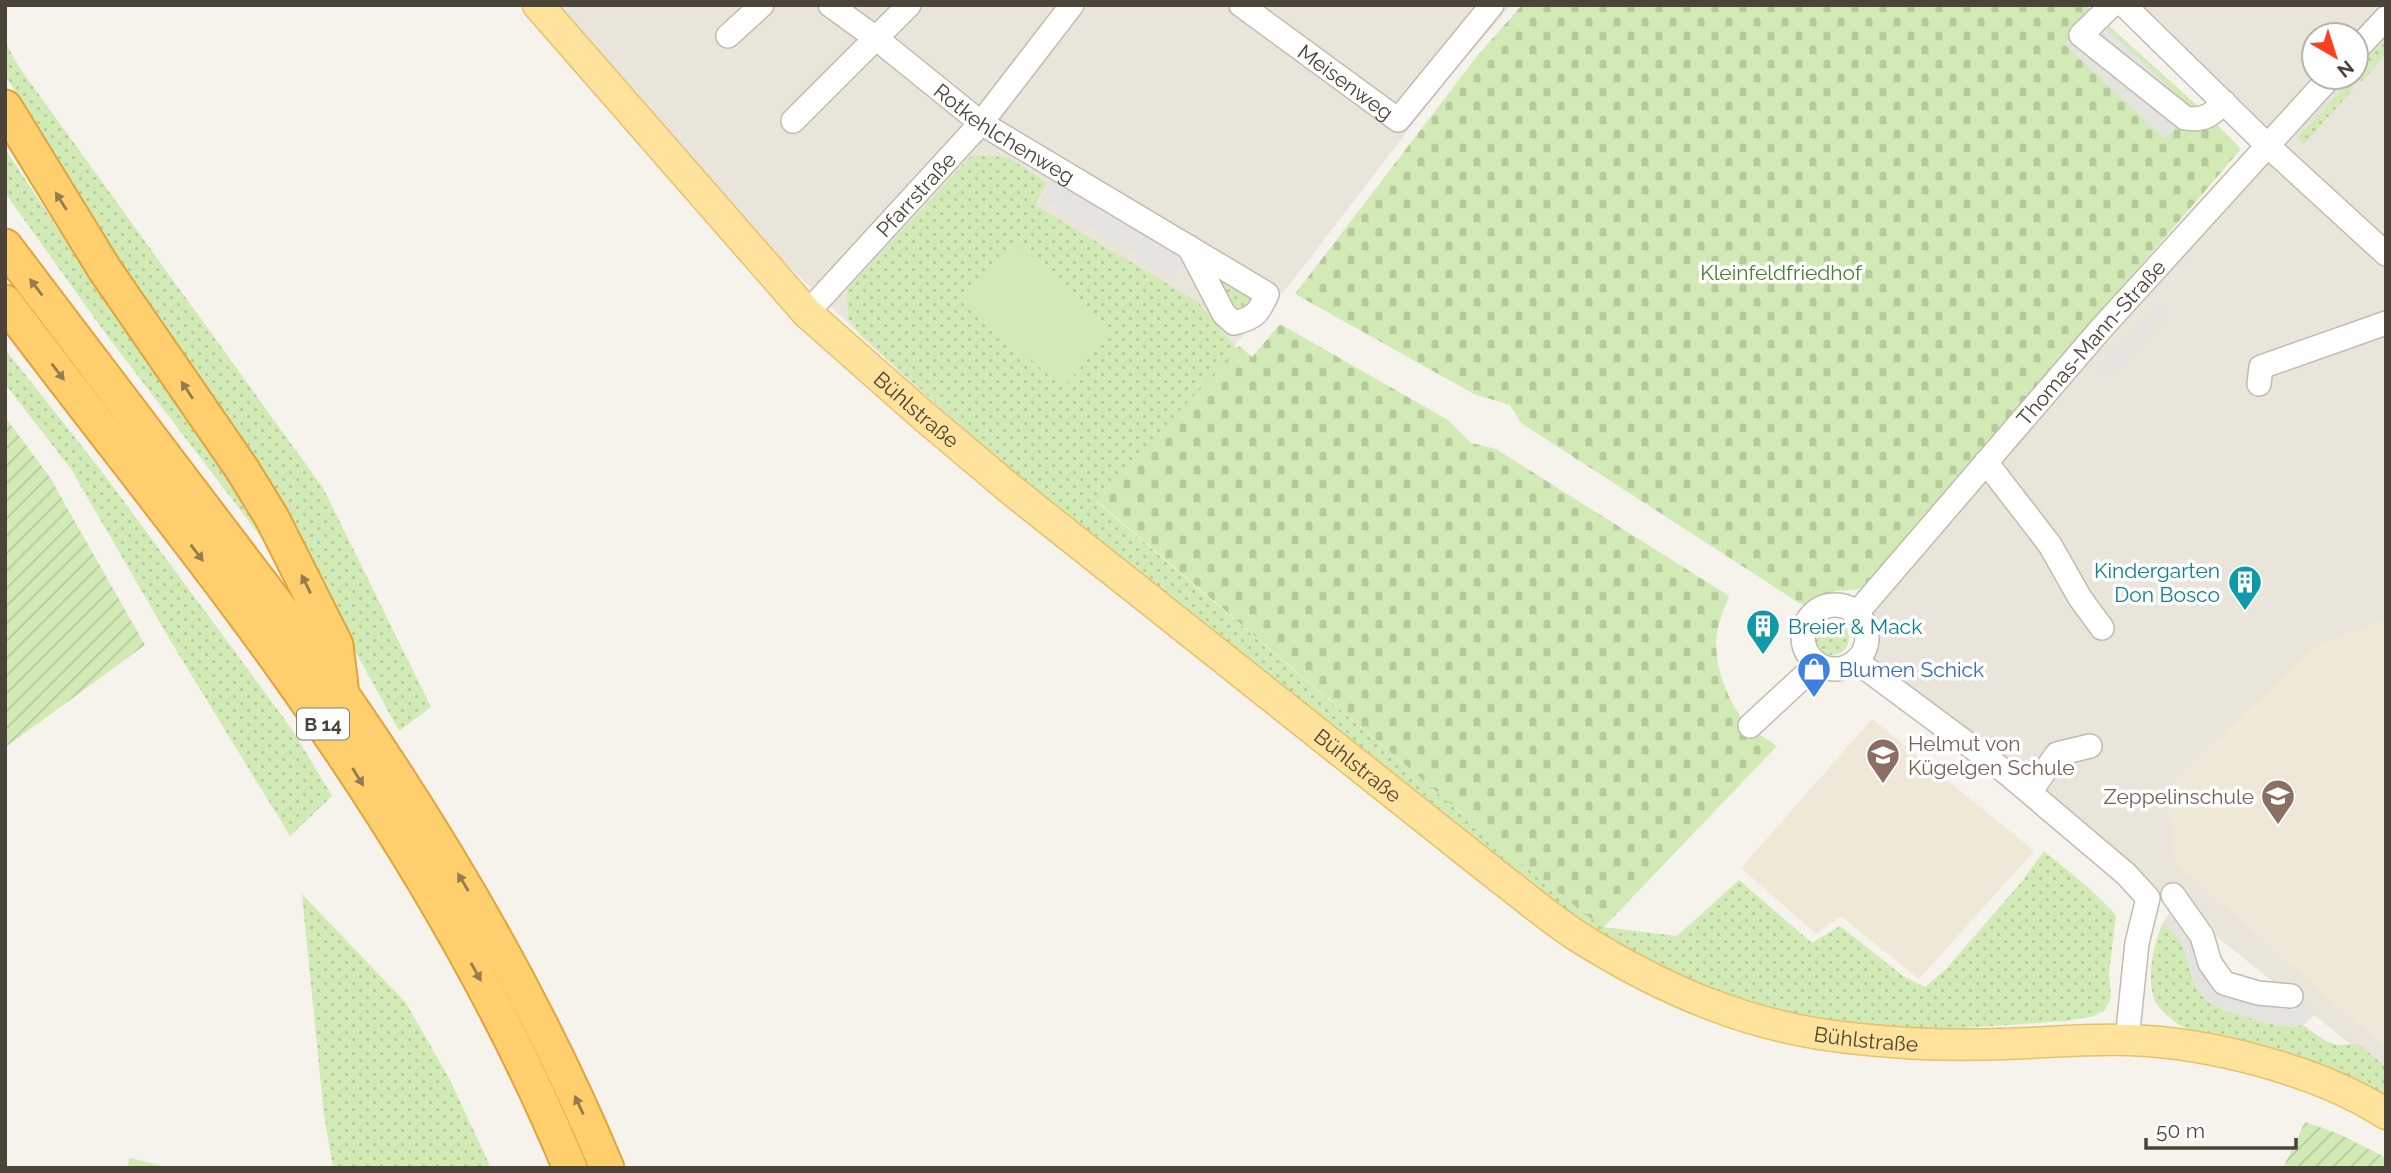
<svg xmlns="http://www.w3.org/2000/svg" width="2391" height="1173" viewBox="0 0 2391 1173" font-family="Raleway,sans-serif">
  <defs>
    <pattern id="grass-dots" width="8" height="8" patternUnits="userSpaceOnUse" patternTransform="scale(1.75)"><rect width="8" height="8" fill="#d2eab5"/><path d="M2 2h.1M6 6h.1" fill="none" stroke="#b6ca9c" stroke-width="1.8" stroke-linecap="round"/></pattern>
    <pattern id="cemetery-stones" width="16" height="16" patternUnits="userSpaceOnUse" patternTransform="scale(1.75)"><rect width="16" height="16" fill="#d2eab5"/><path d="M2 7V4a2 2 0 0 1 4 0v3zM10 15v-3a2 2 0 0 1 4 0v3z" fill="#b6ca9c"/></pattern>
    <pattern id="garden-furrows" width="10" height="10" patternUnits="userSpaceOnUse" patternTransform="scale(1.75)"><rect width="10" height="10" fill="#d2eab5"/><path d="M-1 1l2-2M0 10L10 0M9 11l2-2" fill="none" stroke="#b6ca9c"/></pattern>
  </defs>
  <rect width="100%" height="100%" fill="#f6f3ec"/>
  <!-- residential -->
  <g fill="#eae5da" fill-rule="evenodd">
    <path d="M 557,5 L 1511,5 L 1443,85 L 1287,288 L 1070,525 L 992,460 L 783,261 Z"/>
    <path d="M 2104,5 L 2386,5 L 2386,1073 L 1873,660 L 1845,619 L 2253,147 L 2208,96 ZM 2314,35 L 2356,35 L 2356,77 L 2314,77 Z"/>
  </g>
  <!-- education -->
  <g fill="#efe8d6">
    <path d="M 2386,620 L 2386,1049 L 2175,863 L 2166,789 L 2318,644 Z"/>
    <path d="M 1872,719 L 2034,851 L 1919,979 L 1841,916 L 1816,934 L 1741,868 Z"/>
  </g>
  <!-- grass -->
  <g fill="url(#grass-dots)">
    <path d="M 2386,39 L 2386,54 L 2361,82 L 2355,77 L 2356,71 Z"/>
    <path d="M 5,42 L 19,67 L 323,488 L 431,707 L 399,731 L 353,647 L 280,496 L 134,284 L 5,75 Z"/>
    <path d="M 2348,83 L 2354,88 L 2304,144 L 2297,138 Z"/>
    <path d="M 5,149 L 66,241 L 152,362 L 286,570 L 106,334 L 5,193 Z"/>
    <path d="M 972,155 L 1008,157 L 1047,183 L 1035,205 L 1198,302 L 1238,350 L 1097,502 L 1514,858 L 1603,927 L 1677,936 L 1739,880 L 1812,943 L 1840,926 L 1903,976 L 1925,987 L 1946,969 L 2023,880 L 2044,851 L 2091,890 L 2116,915 L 2109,973 L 2111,998 L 2105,1010 L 2094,1016 L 2066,1021 L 1919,1031 L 1805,1020 L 1746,1006 L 1599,939 L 1196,620 L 996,457 L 860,335 L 848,318 L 847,290 Z"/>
    <path d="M 1220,280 L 1223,280 L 1247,295 L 1252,305 L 1237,313 L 1218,283 Z"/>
    <path d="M 5,349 L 103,473 L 241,660 L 293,731 L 332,796 L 290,836 L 173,645 L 71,469 L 5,384 Z"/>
    <circle cx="1832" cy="638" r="17"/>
    <path d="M 302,894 L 406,1003 L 450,1080 L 491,1168 L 333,1168 L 324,1115 Z"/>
    <path d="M 2163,923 L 2177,936 L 2183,946 L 2194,983 L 2206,1000 L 2261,1022 L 2289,1027 L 2303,1025 L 2324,1040 L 2336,1045 L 2358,1044 L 2386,1067 L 2386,1097 C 2332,1077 2279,1057 2224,1038 C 2213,1034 2199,1033 2188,1029 C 2179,1026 2164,1014 2158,1006 C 2144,986 2153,943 2163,923 Z"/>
  </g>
  <!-- cemetery -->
  <g fill="url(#cemetery-stones)">
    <path d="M 1522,5 L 2086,5 L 2210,117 L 2241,149 L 1862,589 L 1835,591 L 1810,610 L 1521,423 L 1510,405 L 1474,394 L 1295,294 L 1478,55 Z"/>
    <path d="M 1280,324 L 1448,420 L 1471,443 L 1496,449 L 1729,596 C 1725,607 1719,620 1717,632 C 1712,662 1728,706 1750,727 C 1758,734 1768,740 1777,746 L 1603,928 L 1514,858 L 1097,501 L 1239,346 L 1252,357 Z"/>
  </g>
  <!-- garden -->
  <g fill="url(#garden-furrows)">
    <path d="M 5,417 L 49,476 L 145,645 L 7,746 L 5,743 Z"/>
    <path d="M 2305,1122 L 2337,1133 L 2381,1155 L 2386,1158 L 2386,1168 L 2283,1168 Z"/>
  </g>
  <!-- pitch -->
  <g fill="#d2eab5">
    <path d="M 1012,242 L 1112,331 L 1063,388 L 962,299 Z"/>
    <path d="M 130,1158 L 170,1168 L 127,1168 Z"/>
  </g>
  <!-- parking -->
  <g fill="#e5e3e0">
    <path d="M 2092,15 L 2193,109 L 2165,139 L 2064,44 Z"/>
    <path d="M 2342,78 L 2348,83 L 2297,138 L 2292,133 Z"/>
    <path d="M 1053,181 L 1183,258 L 1172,277 L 1042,199 Z"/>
    <path d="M 2157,307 L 2169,311 L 2113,375 L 2101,370 Z"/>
    <path d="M 2172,909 L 2231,992 L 2294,1010 L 2303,1000 L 2316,1013 L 2303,1025 L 2289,1027 L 2261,1022 L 2222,1010 L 2206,1000 L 2194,983 L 2183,946 L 2177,936 L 2163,923 Z"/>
  </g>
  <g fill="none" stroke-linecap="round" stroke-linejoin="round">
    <!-- minor casing -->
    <g stroke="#c2bbae" stroke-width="26">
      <g id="minor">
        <path id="s1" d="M 830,5 L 877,39 L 981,123 L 1267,294 C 1259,313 1255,318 1234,323 L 1224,314 L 1189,247"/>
        <path id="s2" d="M 1241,5 L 1398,120 L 1492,5"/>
        <path d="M 2112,5 L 2081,35 L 2185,118 C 2204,121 2212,115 2224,102"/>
        <path d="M 2124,5 L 2267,145 L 2386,254"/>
        <path d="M 728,36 L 762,5"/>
        <path d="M 2356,50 L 2386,18"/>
        <path d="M 793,121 L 909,5"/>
        <path id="s3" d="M 807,313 L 981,123 L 1072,5"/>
        <path d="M 2259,384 L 2261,367 L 2386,323"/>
        <path d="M 1986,462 L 2050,545 L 2080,598 L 2102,628"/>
        <circle cx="1835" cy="637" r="32"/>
        <path id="s4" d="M 1856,614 L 2099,331 L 2330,77"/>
        <path d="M 1856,661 L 2008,774 L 2126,874 L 2148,898 L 2137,943 L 2127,1040"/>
        <path d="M 1750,726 L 1817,664"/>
        <path d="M 2030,792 L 2057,754 L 2090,746"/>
        <path d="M 2173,895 L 2202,936 L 2210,963 L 2224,983 L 2258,993 L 2291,996"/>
      </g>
    </g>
    <!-- major casing -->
    <g stroke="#e6c16a" stroke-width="33">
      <g id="major">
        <path id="s5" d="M 538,5 L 807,313 L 919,412 L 1009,488 L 1500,878 C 1528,899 1555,923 1585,941 C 1668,992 1752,1028 1850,1038 C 1901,1044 1952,1046 2003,1044 C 2045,1043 2088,1038 2130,1040 C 2210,1043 2318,1070 2386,1114"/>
      </g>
    </g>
    <!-- highway casing -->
    <g stroke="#e0a43c" stroke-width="37">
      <g id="highway">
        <path d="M 5,107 L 105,270 L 242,469 L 272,518 L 336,645 L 341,686"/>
        <path d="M 5,246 L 297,631 C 419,799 527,976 607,1168"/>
        <path d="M 5,302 C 97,425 195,544 284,669 C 396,825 496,990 570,1168"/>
      </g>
    </g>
    <!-- minor -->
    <use href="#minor" stroke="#fff" stroke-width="23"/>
    <!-- major -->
    <use href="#major" stroke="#ffe39c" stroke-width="30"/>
    <!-- highway -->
    <use href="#highway" stroke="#ffcf6e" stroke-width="33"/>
  </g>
  <!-- one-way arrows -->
  <defs><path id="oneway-solid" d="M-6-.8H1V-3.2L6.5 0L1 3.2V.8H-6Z" transform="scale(1.75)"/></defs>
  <g fill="#937c4e">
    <use href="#oneway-solid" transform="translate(61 201) rotate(-122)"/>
    <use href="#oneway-solid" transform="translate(36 287) rotate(-127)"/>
    <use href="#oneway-solid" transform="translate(58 372) rotate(53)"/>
    <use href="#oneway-solid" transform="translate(187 390) rotate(-124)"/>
    <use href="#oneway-solid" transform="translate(197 553) rotate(53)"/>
    <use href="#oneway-solid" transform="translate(306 584) rotate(-116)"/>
    <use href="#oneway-solid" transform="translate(358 777) rotate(58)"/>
    <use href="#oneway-solid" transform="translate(463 882) rotate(-121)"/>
    <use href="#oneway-solid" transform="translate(476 972) rotate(61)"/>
    <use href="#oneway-solid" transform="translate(579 1105) rotate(-115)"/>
  </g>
  <!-- icons -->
  <defs>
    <g id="building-pin" transform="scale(1.75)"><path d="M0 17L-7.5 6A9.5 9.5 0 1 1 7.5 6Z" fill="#0f9aa8" stroke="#fff"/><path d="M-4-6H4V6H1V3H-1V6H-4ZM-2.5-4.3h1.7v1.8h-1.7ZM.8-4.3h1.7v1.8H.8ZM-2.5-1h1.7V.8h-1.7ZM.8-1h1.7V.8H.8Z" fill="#fff"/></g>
    <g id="shop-pin" transform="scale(1.75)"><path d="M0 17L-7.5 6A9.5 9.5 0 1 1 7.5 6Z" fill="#3f7fe0" stroke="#fff"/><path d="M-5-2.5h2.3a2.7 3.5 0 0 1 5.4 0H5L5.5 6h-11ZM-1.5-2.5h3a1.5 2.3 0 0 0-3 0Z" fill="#fff"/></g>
    <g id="school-pin" transform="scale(1.75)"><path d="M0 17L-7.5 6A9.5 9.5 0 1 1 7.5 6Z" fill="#8d6e63" stroke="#fff"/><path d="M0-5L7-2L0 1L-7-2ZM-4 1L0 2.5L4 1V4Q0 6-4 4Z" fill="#fff"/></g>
  </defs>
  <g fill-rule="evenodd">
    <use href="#building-pin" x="2245" y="582"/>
    <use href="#building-pin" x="1763" y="626"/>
    <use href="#shop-pin" x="1814" y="669"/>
    <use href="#school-pin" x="1883" y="755"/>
    <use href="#school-pin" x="2278" y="796"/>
  </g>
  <g text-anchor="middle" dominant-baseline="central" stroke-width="7" stroke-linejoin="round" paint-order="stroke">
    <!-- shield labels -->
    <rect fill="#fff" stroke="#817c74" stroke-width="2" x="297" y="708.5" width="52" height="31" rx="5"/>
    <g font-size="19" font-weight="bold" fill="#4b4439">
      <text x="323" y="724">B 14</text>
    </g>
    <!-- street labels -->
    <g font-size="21" fill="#4b4439" stroke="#fff">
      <text stroke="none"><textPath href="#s2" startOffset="130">Meisenweg</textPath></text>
      <text stroke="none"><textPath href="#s1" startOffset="217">Rotkehlchenweg</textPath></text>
      <text stroke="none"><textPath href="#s3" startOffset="161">Pfarrstraße</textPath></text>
      <text stroke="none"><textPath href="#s4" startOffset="359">Thomas-Mann-Straße</textPath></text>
      <text stroke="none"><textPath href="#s5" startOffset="555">Bühlstraße</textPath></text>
      <text stroke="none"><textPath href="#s5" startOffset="1122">Bühlstraße</textPath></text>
      <text stroke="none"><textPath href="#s5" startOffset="1710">Bühlstraße</textPath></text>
    </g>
    <!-- park labels -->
    <g font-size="21" fill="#4a7f2a" stroke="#fff">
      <text x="1781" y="272">Kleinfeldfriedhof</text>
    </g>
    <!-- culture labels -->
    <g font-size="21" fill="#0d838f" stroke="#fff" text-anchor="end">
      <text x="2220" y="570">Kindergarten<tspan x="2220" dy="24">Don Bosco</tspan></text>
      <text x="1788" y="626" text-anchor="start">Breier &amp; Mack</text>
    </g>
    <!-- shop labels -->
    <g font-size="21" fill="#366cbe" stroke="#fff" text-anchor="start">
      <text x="1839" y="669">Blumen Schick</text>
    </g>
    <!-- education labels -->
    <g font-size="21" fill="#785e54" stroke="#fff" text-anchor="start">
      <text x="1908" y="743">Helmut von<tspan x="1908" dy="24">Kügelgen Schule</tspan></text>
      <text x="2254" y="796" text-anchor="end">Zeppelinschule</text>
    </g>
  </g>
  <!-- border -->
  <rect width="2391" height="1173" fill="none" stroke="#4b4439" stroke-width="14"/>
  <!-- north arrow -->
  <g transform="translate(2335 56) rotate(141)"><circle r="33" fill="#ffffff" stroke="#b7b4b0" stroke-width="2"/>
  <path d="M0-5L12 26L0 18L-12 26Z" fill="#fc3f1d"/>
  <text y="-10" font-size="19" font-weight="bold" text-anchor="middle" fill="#4b4439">N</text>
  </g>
  <!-- scale -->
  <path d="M2146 1138v10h150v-10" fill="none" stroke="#4b4439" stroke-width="3.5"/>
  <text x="2156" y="1138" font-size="21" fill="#4b4439" stroke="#ffffff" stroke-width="5" paint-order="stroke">50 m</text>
</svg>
